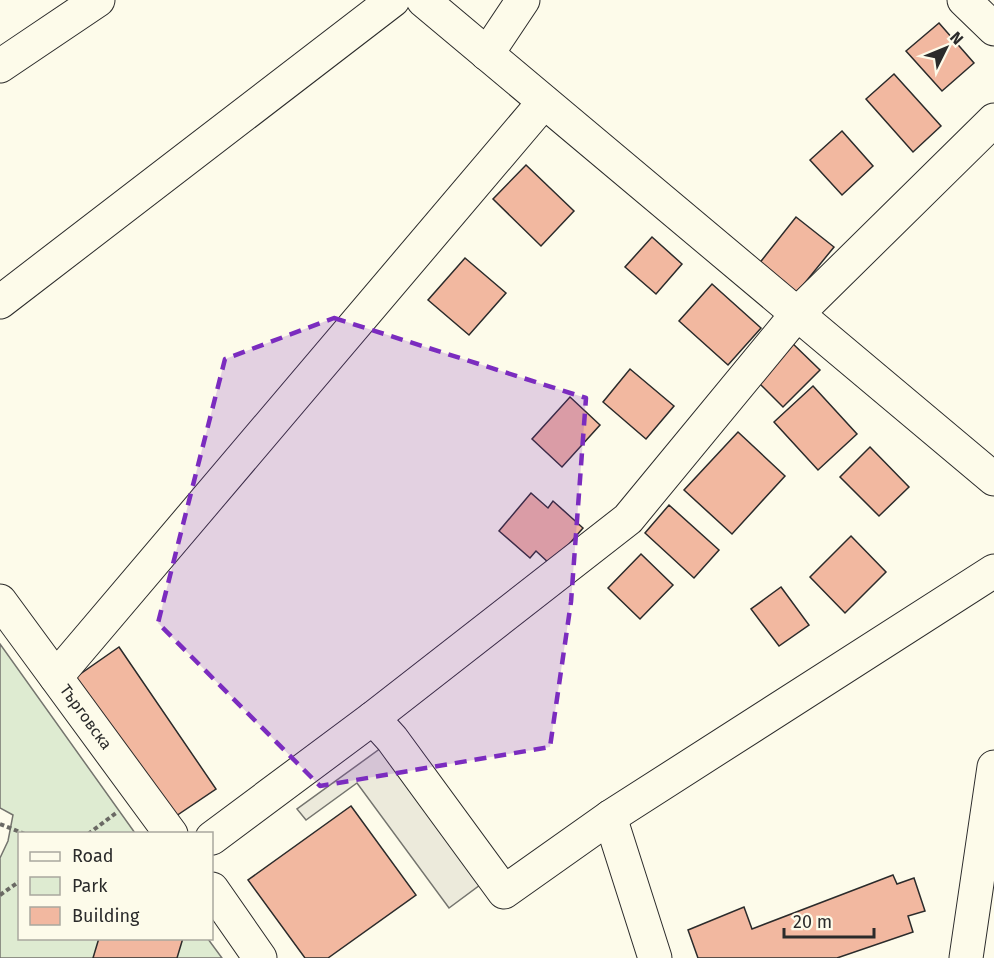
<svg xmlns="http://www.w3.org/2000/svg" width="994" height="958" viewBox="0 0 994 958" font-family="'Fira Sans',sans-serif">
  <rect width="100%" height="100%" fill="#fdfbea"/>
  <!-- green -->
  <path fill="#deebd1" stroke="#74746e" stroke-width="1.5" d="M 0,644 L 135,833 L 20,834 L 20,938 L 208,939 L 222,958 L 0,958 L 0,858 L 8,841 L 13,815 L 0,808 Z"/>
  <!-- parking -->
  <path fill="#eceadb" stroke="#74746e" stroke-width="1.5" d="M 392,740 L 492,876 L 449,908 L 357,783 L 306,820 L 297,809 Z"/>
  <!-- building -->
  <g fill="#f2b8a0" stroke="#2b2b2b" stroke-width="1.5">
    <path d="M 939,23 L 974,63 L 942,91 L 906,51 Z"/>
    <path d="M 894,74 L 941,126 L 913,152 L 866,99 Z"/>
    <path d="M 842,131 L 873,166 L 842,195 L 810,160 Z"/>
    <path d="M 526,165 L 574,211 L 541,246 L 493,199 Z"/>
    <path d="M 796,217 L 834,247 L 795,295 L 758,265 Z"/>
    <path d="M 652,237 L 682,264 L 656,294 L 625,267 Z"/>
    <path d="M 465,258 L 506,293 L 469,335 L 428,300 Z"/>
    <path d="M 712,284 L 761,328 L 728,365 L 679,321 Z"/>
    <path d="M 790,341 L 820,370 L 783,407 L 754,378 Z"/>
    <path d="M 630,369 L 674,406 L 646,439 L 603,402 Z"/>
    <path d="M 813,386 L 857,434 L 818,470 L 774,422 Z"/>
    <path d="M 570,397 L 600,425 L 562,467 L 532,439 Z"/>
    <path d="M 738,432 L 785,476 L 732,534 L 684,490 Z"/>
    <path d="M 870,447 L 909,487 L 879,516 L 840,477 Z"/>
    <path d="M 531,493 L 548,508 L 553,501 L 583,528 L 551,565 L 536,551 L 530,558 L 499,531 Z"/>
    <path d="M 669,505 L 719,550 L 694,578 L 645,533 Z"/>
    <path d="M 851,536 L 886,572 L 845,613 L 810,577 Z"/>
    <path d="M 641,554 L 673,585 L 640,619 L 608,588 Z"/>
    <path d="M 781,587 L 809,625 L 779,646 L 751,609 Z"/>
    <path d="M 119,647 L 216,789 L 173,818 L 76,677 Z"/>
    <path d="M 351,806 L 416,895 L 328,958 L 305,958 L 248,880 Z"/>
    <path d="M 893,875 L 897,884 L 914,878 L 925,911 L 908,916 L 913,932 L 837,958 L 698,958 L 688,930 L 744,907 L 752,929 Z"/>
    <path d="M 99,938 L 183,938 L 177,958 L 93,958 Z"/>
  </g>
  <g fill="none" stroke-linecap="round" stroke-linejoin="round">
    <!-- minor casing -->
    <g stroke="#2b2b2b" stroke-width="35">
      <g id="minor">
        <path d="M 423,0 L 994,479"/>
        <path d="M 964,0 L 994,29"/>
        <path d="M 487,54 L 523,0"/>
        <path d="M 0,66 L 98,0"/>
        <path d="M 0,302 L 393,0"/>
        <path d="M 0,601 L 171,834"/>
        <path d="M 56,677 L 544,102"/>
        <path d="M 373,718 L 392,739 L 504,892 L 610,817 L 994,571"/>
        <path d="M 610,817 L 655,958"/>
        <path d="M 212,838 L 373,718 L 628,519 L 797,314 L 994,120"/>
        <path d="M 212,889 L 260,958"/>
        <path d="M 966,958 L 994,767"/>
      </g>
    </g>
    <!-- path -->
    <g stroke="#6a6964" stroke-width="4" stroke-dasharray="4.5 3" stroke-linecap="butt">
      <path d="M 0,824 L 25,834"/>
      <path d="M 88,834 L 116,813"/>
      <path d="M 0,895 L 20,881"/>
    </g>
    <!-- minor -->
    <use href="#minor" stroke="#fdfbea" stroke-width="33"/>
  </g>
  <!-- marked area -->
  <path fill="#7b2cbf" fill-opacity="0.2" stroke="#7b2cbf" stroke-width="4.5" stroke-dasharray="12 8" stroke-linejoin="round" d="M 334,318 L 586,398 L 571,602 L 550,747 L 320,786 L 158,623 L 225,359 Z"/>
  <g text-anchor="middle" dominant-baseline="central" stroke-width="4.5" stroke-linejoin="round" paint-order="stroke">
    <!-- street labels -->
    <g font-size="16" fill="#2b2b2b" stroke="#fdfbea">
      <text transform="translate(86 717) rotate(54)">Търговска</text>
    </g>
  </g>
  <!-- legend -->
  <rect x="18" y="832" width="195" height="108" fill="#fdfbea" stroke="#a9a89e" stroke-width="1.5"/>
  <rect x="30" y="852" width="30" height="9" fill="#fdfbea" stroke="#a9a89e" stroke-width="1.5"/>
  <text x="72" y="862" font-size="18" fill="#2b2b2b">Road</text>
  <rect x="30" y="877" width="30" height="18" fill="#deebd1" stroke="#a9a89e" stroke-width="1.5"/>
  <text x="72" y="892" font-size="18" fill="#2b2b2b">Park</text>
  <rect x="30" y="907" width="30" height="18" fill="#f2b8a0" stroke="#a9a89e" stroke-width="1.5"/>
  <text x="72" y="922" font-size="18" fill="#2b2b2b">Building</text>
  <!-- north arrow -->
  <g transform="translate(946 48) rotate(47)" stroke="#fdfbea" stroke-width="4.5" paint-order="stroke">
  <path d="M0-4.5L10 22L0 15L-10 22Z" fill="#2b2b2b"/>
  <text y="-9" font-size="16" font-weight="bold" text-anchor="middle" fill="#2b2b2b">N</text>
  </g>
  <!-- scale -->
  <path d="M784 928v9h90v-9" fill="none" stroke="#2b2b2b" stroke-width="3"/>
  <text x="793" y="928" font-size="18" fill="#2b2b2b" stroke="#fdfbea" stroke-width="4.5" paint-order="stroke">20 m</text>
</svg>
